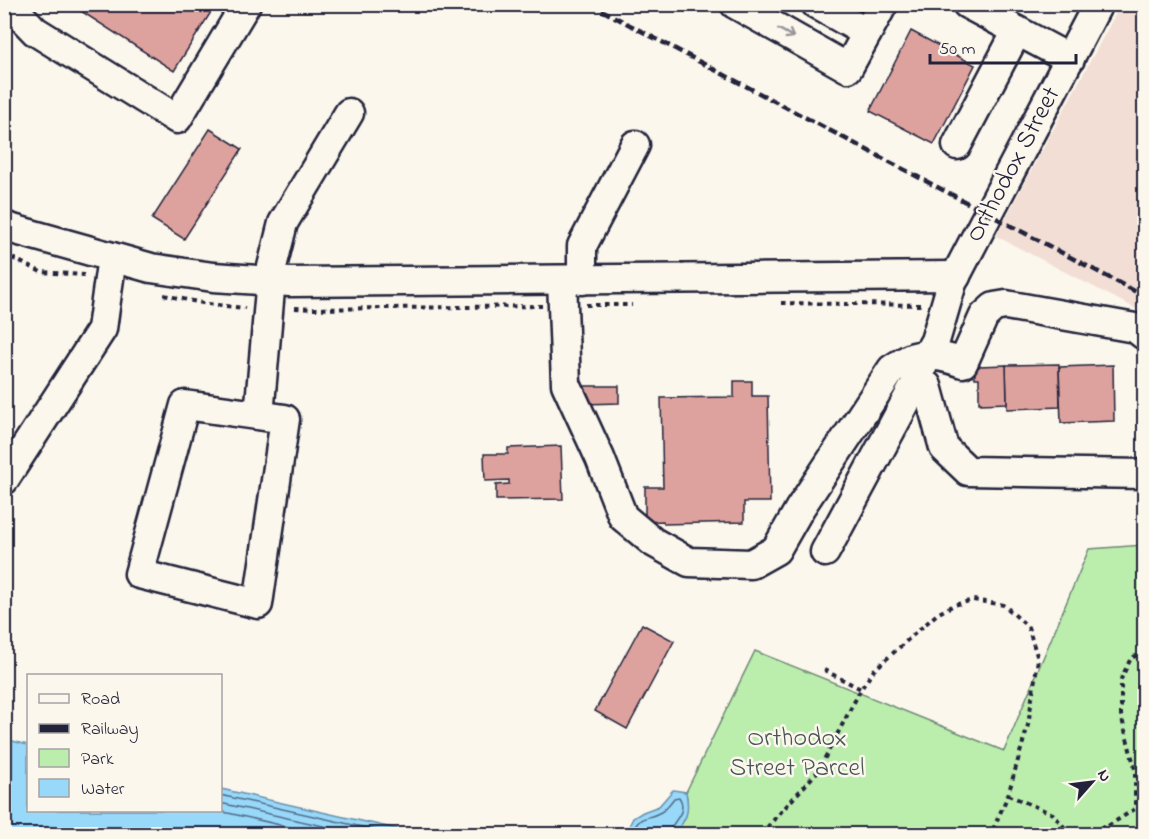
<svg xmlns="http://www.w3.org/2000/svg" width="1149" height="839" viewBox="0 0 1149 839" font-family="'Indie Flower',sans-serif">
  <rect width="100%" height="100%" fill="#fbf7ec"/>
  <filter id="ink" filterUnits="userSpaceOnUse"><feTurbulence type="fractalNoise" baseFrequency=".0167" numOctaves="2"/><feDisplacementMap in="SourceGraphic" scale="12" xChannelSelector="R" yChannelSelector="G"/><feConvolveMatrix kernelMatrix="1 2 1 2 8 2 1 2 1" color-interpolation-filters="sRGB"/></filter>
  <g filter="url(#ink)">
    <!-- built -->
    <path fill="#f2ded5" d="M 1121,4 L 1144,5 L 1144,313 L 996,236 Z"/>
    <!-- green -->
    <path fill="#bbedad" stroke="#6e8874" stroke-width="1.5" d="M 1144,545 L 1144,834 L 673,834 C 687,820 689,812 686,792 L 755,651 L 1004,751 L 1089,549 Z"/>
    <!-- water -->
    <g fill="#98d8f9" stroke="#698fad" stroke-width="1.5">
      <path d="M 5,739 L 28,745 L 28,810 L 220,810 L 221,789 L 419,834 L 5,834 Z"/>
      <path d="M 673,790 L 686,792 C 690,812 687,820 673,834 L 625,834 L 633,818 L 643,812 L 659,806 Z"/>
    </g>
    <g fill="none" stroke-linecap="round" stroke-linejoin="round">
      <!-- shore -->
      <g stroke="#516b87" stroke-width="1.5">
        <path d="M 220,795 L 393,834"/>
        <path d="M 220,803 L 359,834"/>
        <path d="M 215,810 L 319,834"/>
        <path d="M 631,834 C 642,812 643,822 661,812 C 666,809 671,802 674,798 L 679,797 C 689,813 671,821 669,834"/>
      </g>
    </g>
    <!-- building -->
    <g fill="#dda29e" stroke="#22223b" stroke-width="1.5">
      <path d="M 70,4 L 216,4 L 174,71 Z"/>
      <path d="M 911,31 L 975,65 L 934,144 L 870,111 Z"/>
      <path d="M 210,129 L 242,149 L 184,239 L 152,219 Z"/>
      <path d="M 1059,364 L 1060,407 L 1007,409 L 1006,365 Z"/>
      <path d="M 1006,365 L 1007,403 L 981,404 L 981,403 L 979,403 L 979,378 L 975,378 L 975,367 L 979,367 L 979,366 Z"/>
      <path d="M 1113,365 L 1114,421 L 1061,423 L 1059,367 Z"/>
      <path d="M 734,381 L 752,381 L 752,396 L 768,396 L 770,502 L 744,502 L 744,522 L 664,524 L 663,521 L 645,522 L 645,487 L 663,487 L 661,398 L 734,397 Z"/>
      <path d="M 584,386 L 619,386 L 619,403 L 584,404 Z"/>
      <path d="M 561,446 L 563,499 L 496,500 L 496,485 L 509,484 L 509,480 L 485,481 L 484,454 L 508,454 L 508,448 Z"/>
      <path d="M 642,624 L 674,641 L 627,729 L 595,711 Z"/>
    </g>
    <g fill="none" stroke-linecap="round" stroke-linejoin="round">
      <!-- minor casing -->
      <g stroke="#22223b" stroke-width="33">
        <g id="minor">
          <path d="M 9,4 L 35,31 L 177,119 L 246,4"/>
          <path d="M 735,4 L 848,68 L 883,4"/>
          <path d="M 816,4 L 867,33"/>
          <path d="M 967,4 L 1070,59"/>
          <path d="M 1098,4 L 952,283 L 935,341 L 927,355 L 916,383 L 927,386 L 944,448 L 968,471 L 1144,474"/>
          <path d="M 957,145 L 1017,31"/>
          <path d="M 4,226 L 16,230 L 151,268 L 213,277 L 290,282 L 956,276"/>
          <path d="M 562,280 L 566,384 L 600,458 L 623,517 L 653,542 L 689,562 L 751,564 L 776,550 L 800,508 L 892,369 C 899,365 907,359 914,357 C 929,352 949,358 963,363 L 984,316 L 994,307 L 1006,305 L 1135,328 L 1144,335"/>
          <path d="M 582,280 L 582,246 L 635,145"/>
          <path d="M 185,405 L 285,419 L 258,604 L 139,574 Z"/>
          <path d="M 259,415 L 272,267 L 283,223 L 349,113"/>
          <path d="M 4,480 L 102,329 L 112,257"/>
          <path d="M 825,552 L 916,383"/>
        </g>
      </g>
      <!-- path -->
      <g stroke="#22223b" stroke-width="4" stroke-dasharray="4.5 4.5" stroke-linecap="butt">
        <path d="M 4,254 L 41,272 L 84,275"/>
        <path d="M 164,295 L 207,304 L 245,308"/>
        <path d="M 781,303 L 923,305"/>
        <path d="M 586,305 L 632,305"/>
        <path d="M 295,308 L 311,309 L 542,306"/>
        <path d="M 824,670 L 861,689"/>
        <path d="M 1008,795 L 1053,814 L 1070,834"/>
        <path d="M 761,834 L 818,771 L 861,689 L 874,670 L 937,614 L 954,605 L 973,600 L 1004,605 L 1028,627 L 1038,659 L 1028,725 L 1008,795 L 991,834"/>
        <path d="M 1073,834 L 1108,826 L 1135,809 L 1135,769 L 1121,715 L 1121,679 L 1131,658 L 1144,653"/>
      </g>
      <!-- minor -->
      <use href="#minor" stroke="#fbf7ec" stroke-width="28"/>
      <!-- rail -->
      <path stroke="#22223b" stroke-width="4.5" stroke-dasharray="9 4.5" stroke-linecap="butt" d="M 590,4 L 1144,296"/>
    </g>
    <!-- one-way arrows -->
    <defs><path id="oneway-shaft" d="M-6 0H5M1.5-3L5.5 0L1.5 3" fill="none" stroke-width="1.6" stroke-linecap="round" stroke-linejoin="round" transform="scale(1.5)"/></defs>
    <use stroke="#99979c" href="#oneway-shaft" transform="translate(786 33) rotate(29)"/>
  </g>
  <g text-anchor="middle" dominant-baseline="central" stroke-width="5" stroke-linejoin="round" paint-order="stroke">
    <!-- street labels -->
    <g font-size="26" fill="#22223b" stroke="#fbf7ec">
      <text transform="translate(1014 165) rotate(-62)">Orthodox Street</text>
    </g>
    <!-- park labels -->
    <g font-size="26" fill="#485558" stroke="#fbf7ec">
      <text x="797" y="739">Orthodox<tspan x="797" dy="30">Street Parcel</tspan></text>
    </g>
  </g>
  <!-- margin -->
  <rect width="1149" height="839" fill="none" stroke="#fbf7ec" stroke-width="24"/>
  <rect x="12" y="12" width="1125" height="815" fill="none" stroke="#22223b" stroke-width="2" filter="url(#ink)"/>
  <!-- legend -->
  <rect x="27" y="674" width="195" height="138" fill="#fbf7ec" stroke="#a4a2a5" stroke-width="1.5"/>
  <rect x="39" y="694" width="30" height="9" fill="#fbf7ec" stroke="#a4a2a5" stroke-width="1.5"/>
  <text x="81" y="704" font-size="18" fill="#22223b">Road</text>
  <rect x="39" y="724" width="30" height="9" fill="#22223b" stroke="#a4a2a5" stroke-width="1.5"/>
  <text x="81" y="734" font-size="18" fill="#22223b">Railway</text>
  <rect x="39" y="749" width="30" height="18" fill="#bbedad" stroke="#a4a2a5" stroke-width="1.5"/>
  <text x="81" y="764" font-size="18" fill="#22223b">Park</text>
  <rect x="39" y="779" width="30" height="18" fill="#98d8f9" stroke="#a4a2a5" stroke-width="1.5"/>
  <text x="81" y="794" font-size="18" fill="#22223b">Water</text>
  <!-- north arrow -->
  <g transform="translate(1092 782) rotate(62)" stroke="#fbf7ec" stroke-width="4.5" paint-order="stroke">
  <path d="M0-4.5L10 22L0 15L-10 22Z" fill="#22223b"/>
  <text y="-9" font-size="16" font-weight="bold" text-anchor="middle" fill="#22223b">N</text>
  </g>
  <!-- scale -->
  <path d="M930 54v9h146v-9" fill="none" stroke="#22223b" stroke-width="3"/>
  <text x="939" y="54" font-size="18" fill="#22223b" stroke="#fbf7ec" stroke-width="4.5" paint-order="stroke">50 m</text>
</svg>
